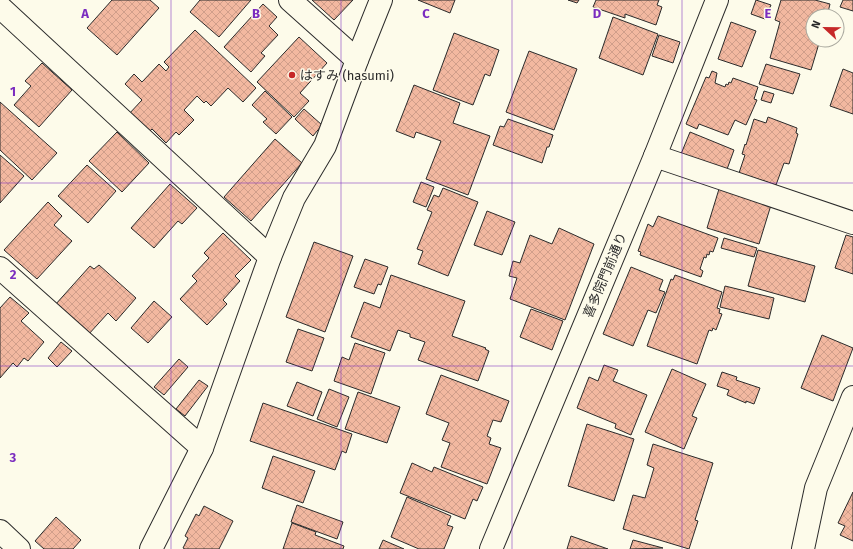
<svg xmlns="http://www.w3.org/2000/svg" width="853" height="549" viewBox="0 0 853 549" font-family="'Fira Sans','Noto Sans JP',sans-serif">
  <defs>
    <pattern id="building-cross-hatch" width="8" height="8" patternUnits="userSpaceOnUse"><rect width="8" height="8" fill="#f2b8a0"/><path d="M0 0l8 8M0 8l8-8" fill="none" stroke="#d09e8a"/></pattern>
  </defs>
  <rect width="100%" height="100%" fill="#fdfbea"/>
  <!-- building -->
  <g fill="url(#building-cross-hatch)" stroke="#2b2b2b">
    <path d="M 112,0 L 150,0 L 159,8 L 117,55 L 87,28 Z"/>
    <path d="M 200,0 L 251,0 L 219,37 L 190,12 Z"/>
    <path d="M 312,0 L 353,0 L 334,20 Z"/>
    <path d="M 418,0 L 455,0 L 450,13 Z"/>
    <path d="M 568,0 L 579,0 L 577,3 Z"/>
    <path d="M 596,0 L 659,0 L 657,5 L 662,7 L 656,25 L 625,14 L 625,18 L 593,7 Z"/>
    <path d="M 756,0 L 771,5 L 765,19 L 751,14 Z"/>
    <path d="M 781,0 L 815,0 L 830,4 L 827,16 L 813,16 L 813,40 L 820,40 L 811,70 L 770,58 L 780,22 L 775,20 Z"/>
    <path d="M 843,0 L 853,0 L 853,11 L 840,7 Z"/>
    <path d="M 263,4 L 277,17 L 269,26 L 278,35 L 261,53 L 265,56 L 251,72 L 224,47 Z"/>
    <path d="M 613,17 L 658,34 L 643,75 L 599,58 Z"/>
    <path d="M 731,22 L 756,31 L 742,67 L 718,59 Z"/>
    <path d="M 195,30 L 256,88 L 243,102 L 228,88 L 211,106 L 206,101 L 204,103 L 197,96 L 184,110 L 194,120 L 179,135 L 176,132 L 166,143 L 152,129 L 147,134 L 128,115 L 142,100 L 125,84 L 134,74 L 142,82 L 159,64 L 166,71 L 169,67 L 164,62 Z"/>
    <path d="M 454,33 L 499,50 L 490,76 L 485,74 L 473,105 L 433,90 Z"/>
    <path d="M 659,35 L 680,42 L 673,63 L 652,56 Z"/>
    <path d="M 299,37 L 327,63 L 300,93 L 309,101 L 294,117 L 257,82 Z"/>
    <path d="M 529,51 L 577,69 L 554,130 L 506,112 Z"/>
    <path d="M 42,63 L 72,90 L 39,127 L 14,105 L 31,86 L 25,81 Z"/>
    <path d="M 766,64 L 800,74 L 793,94 L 759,84 Z"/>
    <path d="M 843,69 L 853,73 L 853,114 L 830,106 Z"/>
    <path d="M 712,71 L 717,73 L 715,83 L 725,87 L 726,84 L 728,85 L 729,82 L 731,83 L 733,78 L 758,87 L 754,99 L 757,100 L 746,125 L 735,120 L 728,135 L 699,124 L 697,129 L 686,124 L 706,77 L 709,78 Z"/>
    <path d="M 414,85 L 460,103 L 453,123 L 490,136 L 468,195 L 426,179 L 441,141 L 416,132 L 414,138 L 396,131 Z"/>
    <path d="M 265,91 L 292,117 L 276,134 L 263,122 L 267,119 L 252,105 Z"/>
    <path d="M 764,91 L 774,94 L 771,103 L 761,100 Z"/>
    <path d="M 0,102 L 57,153 L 32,180 L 0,150 Z"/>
    <path d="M 304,109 L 322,125 L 313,136 L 295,119 Z"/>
    <path d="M 768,117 L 797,128 L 796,133 L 798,134 L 789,164 L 784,163 L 776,185 L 739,173 L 745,155 L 742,154 L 745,144 L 746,145 L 754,119 L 766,123 Z"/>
    <path d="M 508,119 L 553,135 L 549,147 L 547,147 L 542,163 L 493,145 L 500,126 L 504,127 Z"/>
    <path d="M 117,132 L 149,163 L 122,192 L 89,161 Z"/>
    <path d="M 690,132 L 734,150 L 726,172 L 681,154 Z"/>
    <path d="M 275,139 L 302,163 L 251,221 L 224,197 Z"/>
    <path d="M 0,155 L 24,176 L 0,203 Z"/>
    <path d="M 87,165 L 116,191 L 88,223 L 58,196 Z"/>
    <path d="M 421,182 L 434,187 L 426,207 L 413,202 Z"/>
    <path d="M 170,184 L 197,208 L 182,224 L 178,221 L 154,248 L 131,228 Z"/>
    <path d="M 443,188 L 478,202 L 448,276 L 418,264 L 423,251 L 417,249 L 432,212 L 427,210 L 434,195 L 439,197 Z"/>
    <path d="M 719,189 L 771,205 L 759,244 L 707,228 Z"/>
    <path d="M 48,202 L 62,216 L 54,225 L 72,241 L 37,279 L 4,250 Z"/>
    <path d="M 487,211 L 515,222 L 502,255 L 474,245 Z"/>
    <path d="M 658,216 L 718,238 L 713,252 L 710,251 L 709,255 L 707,254 L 706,258 L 704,257 L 700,269 L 703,271 L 701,277 L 640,255 L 641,252 L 638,251 L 648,224 L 653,227 Z"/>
    <path d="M 559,228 L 594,244 L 565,320 L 510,299 L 517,278 L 509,276 L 513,261 L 520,263 L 530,235 L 552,244 Z"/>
    <path d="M 223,233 L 251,260 L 235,276 L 240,281 L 223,300 L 227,304 L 207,325 L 180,299 L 197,281 L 192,276 L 209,258 L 204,253 Z"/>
    <path d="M 846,235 L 853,237 L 853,274 L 835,268 Z"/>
    <path d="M 724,238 L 757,248 L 754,257 L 721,248 Z"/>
    <path d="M 314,242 L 353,256 L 325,332 L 286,317 Z"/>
    <path d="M 758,250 L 815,266 L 805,302 L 748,286 Z"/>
    <path d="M 365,259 L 388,267 L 381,285 L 378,284 L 374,294 L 354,287 Z"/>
    <path d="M 99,265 L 136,298 L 116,321 L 108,313 L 88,335 L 55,305 L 90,266 L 94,269 Z"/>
    <path d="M 631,267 L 663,280 L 659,290 L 665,292 L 656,313 L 648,310 L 633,346 L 603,334 Z"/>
    <path d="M 391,275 L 465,301 L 452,336 L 486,348 L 485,349 L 489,351 L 478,381 L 418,360 L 425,342 L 410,337 L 410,334 L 398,330 L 390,351 L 351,337 L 364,302 L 380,308 Z"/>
    <path d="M 675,275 L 722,292 L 717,308 L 720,309 L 719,313 L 722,314 L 716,330 L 713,328 L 712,331 L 709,330 L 697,364 L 647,346 L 671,279 L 673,280 Z"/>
    <path d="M 725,286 L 774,298 L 769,319 L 720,307 Z"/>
    <path d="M 10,297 L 29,313 L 21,321 L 44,342 L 28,361 L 24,358 L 17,367 L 13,363 L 0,378 L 0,308 Z"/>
    <path d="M 154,301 L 172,317 L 148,343 L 131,328 Z"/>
    <path d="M 531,309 L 563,321 L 552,350 L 520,337 Z"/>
    <path d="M 298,329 L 324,338 L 312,371 L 286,362 Z"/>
    <path d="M 822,335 L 853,348 L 833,401 L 801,388 Z"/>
    <path d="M 61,342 L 72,351 L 57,367 L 48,358 Z"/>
    <path d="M 355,343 L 385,353 L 371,394 L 334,381 L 342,357 L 349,360 Z"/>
    <path d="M 179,359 L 188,367 L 164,395 L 154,387 Z"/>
    <path d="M 604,365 L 618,370 L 613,381 L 647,395 L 631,435 L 615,428 L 616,424 L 577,408 L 589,377 L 598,381 Z"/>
    <path d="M 672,369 L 706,384 L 692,416 L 697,418 L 684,449 L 645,432 Z"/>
    <path d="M 722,372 L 737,377 L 736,380 L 760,388 L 754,404 L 746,401 L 746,403 L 727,395 L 729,390 L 717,386 Z"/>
    <path d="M 441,375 L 509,401 L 501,422 L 493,420 L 487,436 L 491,438 L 489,444 L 501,448 L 487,484 L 441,467 L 450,443 L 442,440 L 449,423 L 426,414 Z"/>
    <path d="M 199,380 L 208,386 L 185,416 L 176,409 Z"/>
    <path d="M 297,382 L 322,392 L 313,416 L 287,406 Z"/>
    <path d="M 329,389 L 349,397 L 337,427 L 317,419 Z"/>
    <path d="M 358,392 L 400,407 L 387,443 L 345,429 Z"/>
    <path d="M 263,403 L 352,434 L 346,453 L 342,451 L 335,470 L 250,441 Z"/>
    <path d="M 587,424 L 634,439 L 614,501 L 568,486 Z"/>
    <path d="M 653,444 L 713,463 L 695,520 L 698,521 L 689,549 L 623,529 L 633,495 L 645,498 L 654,468 L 647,465 Z"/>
    <path d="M 273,456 L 315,471 L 303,503 L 262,488 Z"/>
    <path d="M 412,463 L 432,472 L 434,467 L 483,487 L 477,501 L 473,499 L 465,519 L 400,493 Z"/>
    <path d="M 853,492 L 853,541 L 840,535 L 845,526 L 838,523 Z"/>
    <path d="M 407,497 L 451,516 L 447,525 L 453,527 L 444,549 L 419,549 L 391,537 Z"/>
    <path d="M 297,505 L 343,522 L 337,539 L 291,522 Z"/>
    <path d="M 204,506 L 233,521 L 219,549 L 185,549 L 183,548 L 188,538 L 185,536 L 196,514 L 199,516 Z"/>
    <path d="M 56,517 L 81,540 L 73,549 L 44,549 L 35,541 Z"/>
    <path d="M 292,523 L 316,532 L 315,535 L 344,546 L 343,549 L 283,549 Z"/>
    <path d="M 571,536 L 608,549 L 567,549 Z"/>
    <path d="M 383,540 L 404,549 L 379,549 Z"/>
    <path d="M 633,540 L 663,548 L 630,549 Z"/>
  </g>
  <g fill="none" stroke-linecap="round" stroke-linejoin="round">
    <!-- minor casing -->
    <g stroke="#2b2b2b" stroke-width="24">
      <g id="minor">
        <path d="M 290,0 L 357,60"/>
        <path d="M 0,7 L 270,257"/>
        <path d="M 655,156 L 853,223"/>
        <path d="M 0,268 L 202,448"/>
        <path d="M 0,531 L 19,549"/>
        <path d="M 151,549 L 202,448 L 270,257 L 294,198 L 325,146 L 357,60 L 381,0"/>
        <path d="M 491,549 L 655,156 L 717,0"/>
        <path d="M 803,549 L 816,488 L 853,397"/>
      </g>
    </g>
    <!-- minor -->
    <use href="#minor" stroke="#fdfbea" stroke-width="22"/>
  </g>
  <!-- grid -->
  <path fill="none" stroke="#7b2cbf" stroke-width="1" stroke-opacity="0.55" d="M 171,0 L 171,549M 341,0 L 341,549M 512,0 L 512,549M 682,0 L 682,549M 0,183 L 853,183M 0,366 L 853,366"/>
  <!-- markers -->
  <circle fill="#c62828" stroke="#fdfbea" stroke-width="1.5" cx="292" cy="75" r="4"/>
  <g text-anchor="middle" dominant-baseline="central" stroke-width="3" stroke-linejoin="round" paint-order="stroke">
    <!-- poi labels -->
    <g font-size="13" fill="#2b2b2b" stroke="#fdfbea" text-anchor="start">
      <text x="300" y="75">はすみ (hasumi)</text>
    </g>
    <!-- street labels -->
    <g font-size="13" fill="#2b2b2b" stroke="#fdfbea">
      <text transform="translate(605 275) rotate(-67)">喜多院門前通り</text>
    </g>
  </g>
  <g font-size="13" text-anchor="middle" font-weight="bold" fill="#7b2cbf" stroke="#fdfbea" stroke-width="3" stroke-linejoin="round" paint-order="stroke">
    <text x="85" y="18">A</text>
    <text x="256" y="18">B</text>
    <text x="426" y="18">C</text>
    <text x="597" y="18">D</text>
    <text x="768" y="18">E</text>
    <text x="13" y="96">1</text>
    <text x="13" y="279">2</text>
    <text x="13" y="462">3</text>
  </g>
  <!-- north arrow -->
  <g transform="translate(825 28) rotate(292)"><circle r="19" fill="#fdfbea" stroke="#a9a89e"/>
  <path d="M0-3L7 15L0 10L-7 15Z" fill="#c62828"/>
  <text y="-6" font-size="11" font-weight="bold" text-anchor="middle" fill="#2b2b2b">N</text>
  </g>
</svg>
